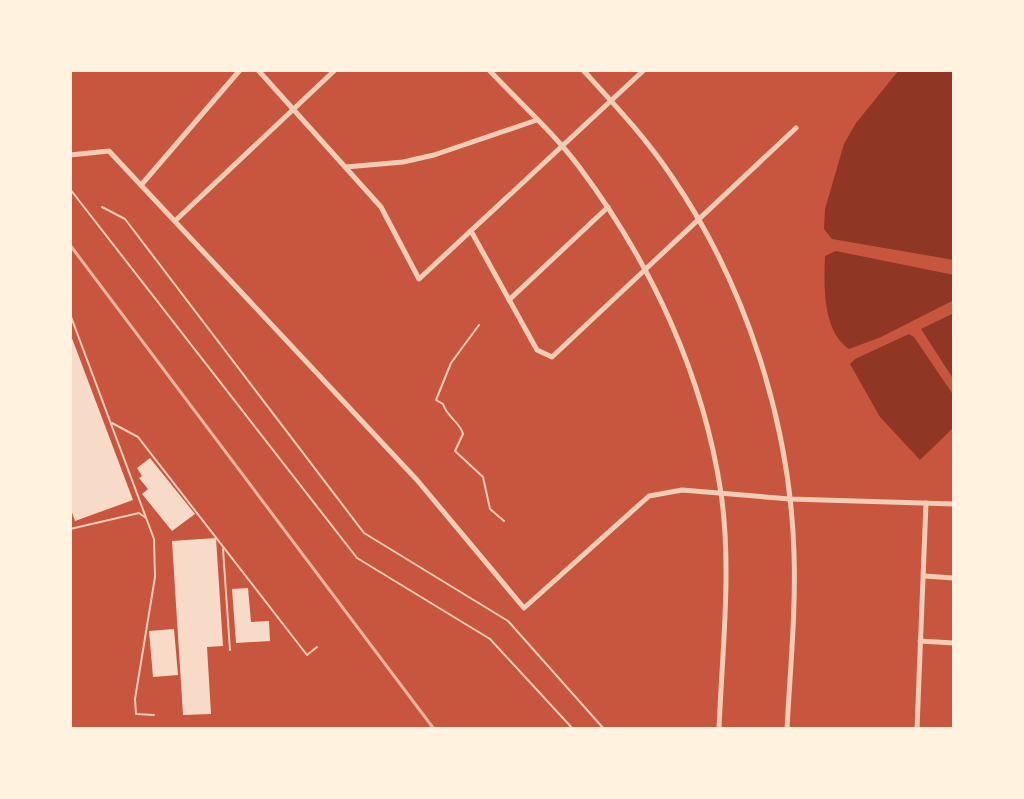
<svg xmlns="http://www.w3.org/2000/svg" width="1024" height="799" viewBox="0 0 1024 799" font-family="'Golos Text',sans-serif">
  <rect width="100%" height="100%" fill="#c8553d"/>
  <!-- water -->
  <g fill="#8f3625">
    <path d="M 899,70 L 954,70 L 954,260 L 832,239 L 824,229 L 825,209 L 844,144 L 856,123 Z"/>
    <path d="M 836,251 L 954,275 L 954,300 L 881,337 L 849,349 C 822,330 824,285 825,256 Z"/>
    <path d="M 954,313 L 954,380 L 921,329 Z"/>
    <path d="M 909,334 L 914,337 L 954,396 L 954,427 L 920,460 L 880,417 L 850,364 L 855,359 Z"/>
  </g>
  <!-- building -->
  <g fill="#f7dbc8">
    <path d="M 70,333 L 133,500 L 75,521 L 70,507 Z"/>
    <path d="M 150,458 L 195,514 L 172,531 L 142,494 L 148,489 L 139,478 L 142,476 L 137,468 Z"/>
    <path d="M 216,538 L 223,646 L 207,647 L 211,714 L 183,715 L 172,541 Z"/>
    <path d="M 248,588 L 251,622 L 269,621 L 270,641 L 236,643 L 232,589 Z"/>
    <path d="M 174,629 L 178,675 L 153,677 L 149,631 Z"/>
  </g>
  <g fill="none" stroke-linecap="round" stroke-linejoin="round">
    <!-- service -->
    <g stroke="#f1ccb7" stroke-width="2">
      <path d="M 70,189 L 357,558 L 490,639 L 573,729"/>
      <path d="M 102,207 L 125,219 L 364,533 L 508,621 L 604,729"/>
      <path d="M 70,314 L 154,539 L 155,577 L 135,699 L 136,714 L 154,715"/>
      <path d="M 479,325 L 451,363 L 436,400 L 443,404 C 447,417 460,422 463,434 L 455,451 L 483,477 L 490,509 L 504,521"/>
      <path d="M 112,423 L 138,437 L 307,655 L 317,647"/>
      <path d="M 70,529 L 139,513 L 146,518"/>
      <path d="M 223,549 L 230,650"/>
    </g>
    <!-- minor -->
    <g stroke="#f1ccb7" stroke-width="5">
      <path d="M 258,70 L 381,207 L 419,279 L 644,70"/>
      <path d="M 489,70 C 519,102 554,133 580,168 C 651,263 703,374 721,493 C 732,568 722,653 719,729"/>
      <path d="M 583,70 C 614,104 646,138 672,177 C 746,285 790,423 794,553 C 796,612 790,671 787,729"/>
      <path d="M 70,155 L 109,151 L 417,480 L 524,608 L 649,496 L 682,490 L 790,499 L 954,504"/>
      <path d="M 346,167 L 403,162 L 434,155 L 537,120"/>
      <path d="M 142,184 L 240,70"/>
      <path d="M 176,220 L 335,70"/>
      <path d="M 471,231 L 537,350 L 552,357 L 796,128"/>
      <path d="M 509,300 L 608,207"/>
      <path d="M 924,576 L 954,578"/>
      <path d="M 920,641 L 954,643"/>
      <path d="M 917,729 L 926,503"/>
    </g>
    <!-- rail -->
    <path stroke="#e9b49f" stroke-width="3" d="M 70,245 L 434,729"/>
  </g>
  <!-- border -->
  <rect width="1024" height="799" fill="none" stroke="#fff3e0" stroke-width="144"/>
</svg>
